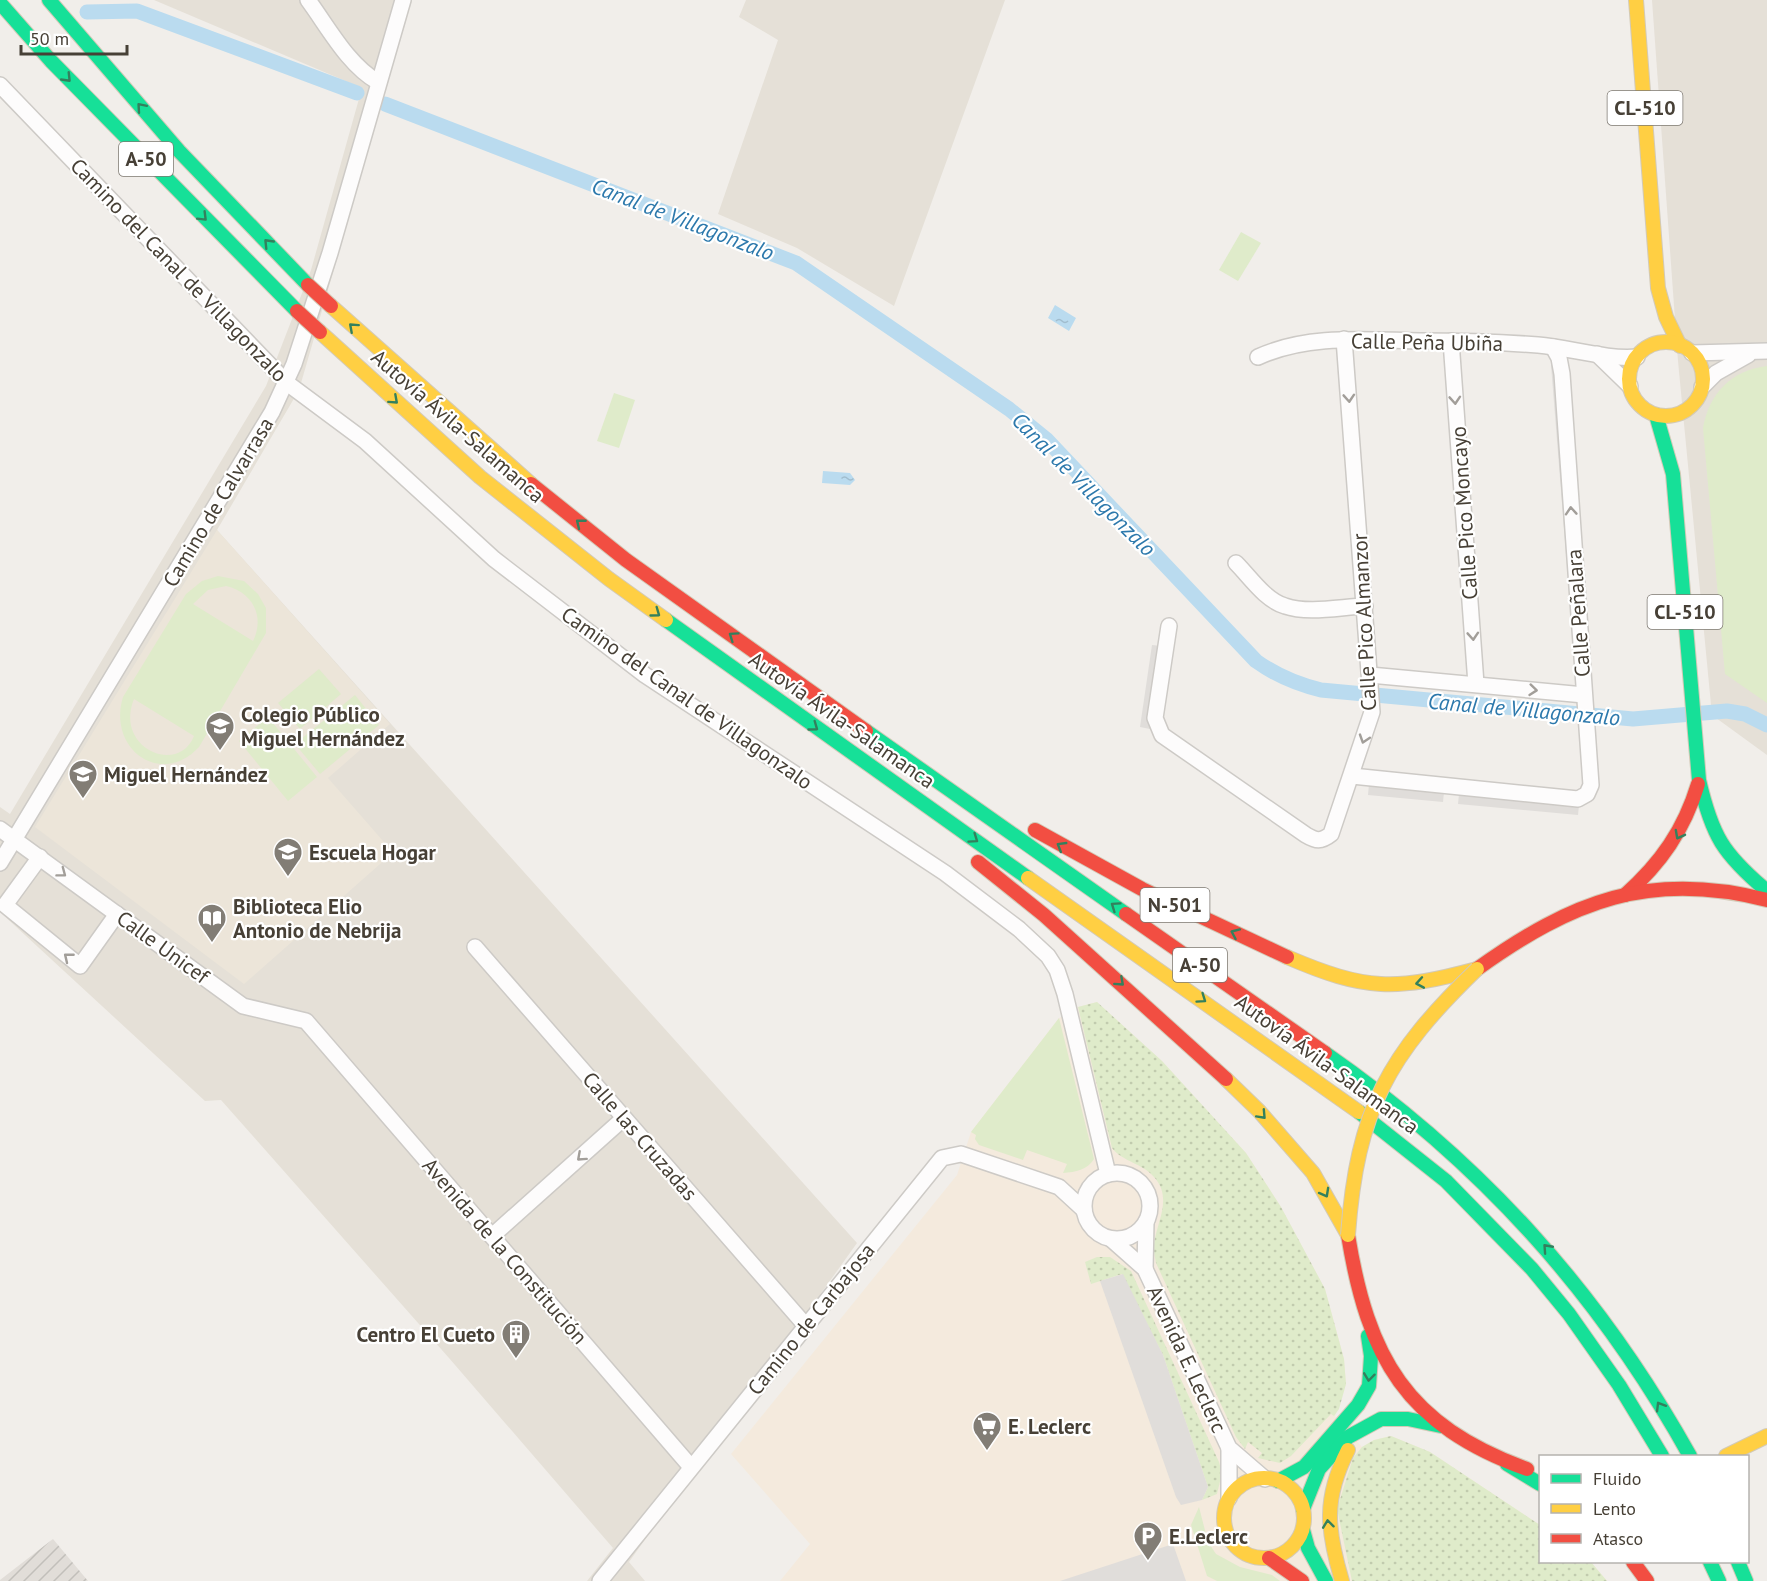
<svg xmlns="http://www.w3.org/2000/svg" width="1767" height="1581" viewBox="0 0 1767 1581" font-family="'PT Sans',sans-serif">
  <defs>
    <pattern id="industrial-furrows" width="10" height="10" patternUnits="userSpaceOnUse" patternTransform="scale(1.5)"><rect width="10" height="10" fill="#e1ddd8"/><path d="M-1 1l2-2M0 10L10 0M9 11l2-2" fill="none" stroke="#c2bfba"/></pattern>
    <pattern id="grass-dots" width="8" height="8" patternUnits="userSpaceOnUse" patternTransform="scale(1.5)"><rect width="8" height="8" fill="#dfebca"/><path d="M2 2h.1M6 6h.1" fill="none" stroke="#c1cbae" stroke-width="1.8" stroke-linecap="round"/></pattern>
    <pattern id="water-ripples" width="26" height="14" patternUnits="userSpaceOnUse" patternTransform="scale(1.5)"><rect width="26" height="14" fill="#badbef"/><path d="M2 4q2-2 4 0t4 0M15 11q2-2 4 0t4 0" fill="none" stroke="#a1bdce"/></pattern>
  </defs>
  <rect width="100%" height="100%" fill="#f1eeea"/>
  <!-- residential -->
  <g fill="#e5e0d7">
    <path d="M 154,0 L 412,0 L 299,390 L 217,530 L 857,1243 L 629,1562 L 645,1581 L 587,1581 L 613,1548 L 449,1358 L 221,1100 L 205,1101 L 0,912 L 0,807 L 10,814 L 266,386 L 311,270 L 362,88 Z"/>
    <path d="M 746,0 L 1005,0 L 894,306 L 797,248 L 718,214 L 778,40 L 739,17 Z"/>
    <path d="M 1652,0 L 1767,0 L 1767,755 L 1712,715 L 1678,361 Z"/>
  </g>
  <!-- commercial -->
  <path fill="#f4eadd" d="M 1097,1002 L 1162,1061 L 1246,1153 L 1281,1207 L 1325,1289 L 1344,1359 L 1346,1384 L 1335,1416 L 1362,1447 L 1374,1440 L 1391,1436 L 1430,1452 L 1540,1525 L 1540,1562 L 1591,1562 L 1607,1581 L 780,1581 L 810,1544 L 731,1454 L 957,1175 L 971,1132 L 1059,1018 L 1078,1007 Z"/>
  <!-- industrial -->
  <path fill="url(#industrial-furrows)" d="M 53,1539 L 88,1581 L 0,1581 L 0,1580 Z"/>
  <!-- education -->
  <path fill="#ece5d9" d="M 217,530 L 390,724 L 328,778 L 390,849 L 388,857 L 244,984 L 35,827 Z"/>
  <!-- grass -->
  <g fill="url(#grass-dots)">
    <path d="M 1097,1002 L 1162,1061 L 1246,1153 L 1281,1207 L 1325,1289 L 1344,1359 L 1346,1384 L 1339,1409 L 1334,1416 L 1331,1414 L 1291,1456 L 1280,1463 L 1258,1458 L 1262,1453 L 1248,1442 L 1245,1449 L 1236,1437 L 1156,1263 C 1155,1257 1153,1250 1154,1244 C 1157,1221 1173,1198 1154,1177 C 1142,1163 1123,1162 1112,1148 L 1078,1007 Z"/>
    <path d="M 1097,1257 L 1110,1257 L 1131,1271 L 1219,1462 L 1222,1473 L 1217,1494 L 1202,1500 L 1208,1487 L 1163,1355 L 1122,1274 L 1091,1284 L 1085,1262 Z"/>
    <path d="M 1391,1436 L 1430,1452 L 1540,1525 L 1540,1562 L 1591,1562 L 1607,1581 L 1352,1581 L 1337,1509 L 1353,1458 L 1362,1447 L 1374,1440 Z"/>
  </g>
  <!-- green -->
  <g fill="#dfebca" fill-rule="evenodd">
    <path d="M 1241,232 L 1261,243 L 1238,281 L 1219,270 Z"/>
    <path d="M 1767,366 L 1767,703 L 1725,674 L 1703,428 C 1709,393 1732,370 1767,366 Z"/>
    <path d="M 614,393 L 635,400 L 619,448 L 597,441 Z"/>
    <path d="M 218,576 L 244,581 L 258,594 L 266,608 L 266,633 L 199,747 C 161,788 107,749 123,697 L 186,594 L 202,581 ZM 226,586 C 253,592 265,617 253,641 L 193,604 L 208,590 ZM 134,699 L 194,736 C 178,776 114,748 134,699 Z"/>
    <path d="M 319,669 L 341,694 L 300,729 L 278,703 Z"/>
    <path d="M 355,695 L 379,725 L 320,774 L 295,744 Z"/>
    <path d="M 268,717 L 317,777 L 288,801 L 239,741 Z"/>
    <path d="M 1059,1018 L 1094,1159 C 1087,1170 1076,1172 1063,1173 L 1067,1164 L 1027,1150 L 1023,1160 L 979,1145 L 975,1139 L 976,1135 L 971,1132 Z"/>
    <path d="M 1199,1507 L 1208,1542 L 1216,1554 L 1240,1567 L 1272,1575 L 1280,1581 L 1217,1581 L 1207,1576 L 1191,1525 Z"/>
  </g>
  <!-- parking -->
  <g fill="#e0ddda">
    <path d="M 1551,365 L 1557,365 L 1581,679 L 1576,679 Z"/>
    <path d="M 1152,645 L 1162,646 L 1150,729 L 1140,727 Z"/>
    <path d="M 1369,784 L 1444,792 L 1443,802 L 1368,795 Z"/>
    <path d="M 1459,794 L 1579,805 L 1578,815 L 1458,804 Z"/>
    <path d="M 1123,1274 L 1163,1355 L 1208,1487 L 1202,1500 L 1181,1505 L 1176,1497 L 1100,1281 Z"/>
    <path d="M 1173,1544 L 1186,1581 L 1060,1581 Z"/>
  </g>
  <!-- water -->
  <g fill="url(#water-ripples)">
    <path d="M 1055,305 L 1076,318 L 1069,331 L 1048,318 Z"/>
    <path d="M 823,471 L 850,473 L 855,480 L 850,485 L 822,483 Z"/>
  </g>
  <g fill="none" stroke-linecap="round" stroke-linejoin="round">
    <!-- canal -->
    <g stroke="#badbef" stroke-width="15">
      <path d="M 87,12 L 137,11 L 357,93"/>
      <path d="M 385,104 L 796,263 L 1009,409 L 1046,439 L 1256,661 C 1277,676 1296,684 1321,690 L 1633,719 L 1727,711 L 1745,714 L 1767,725"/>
    </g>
    <!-- street casing -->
    <g stroke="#cdcac6" stroke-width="18">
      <g id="street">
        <path d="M 308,0 C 328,27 348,65 378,82"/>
        <path d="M 0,85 L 287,383 L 365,441 L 494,559 L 645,675 L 945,873 L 1019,929 L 1048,956 L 1057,970 L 1065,994 L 1108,1174"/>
        <path d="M 1451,341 L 1476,684"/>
        <path d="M 1692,353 L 1767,351"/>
        <path d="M 1597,354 L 1630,386"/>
        <path d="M 1258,357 C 1308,334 1365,340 1420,341 C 1459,341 1499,342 1538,345 C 1571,348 1607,360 1637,357"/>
        <path d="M 1702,387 L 1716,373 L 1748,355"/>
        <path d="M 1236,563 C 1250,577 1265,600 1285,606 C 1308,614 1340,607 1365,606"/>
        <path d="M 1169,626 L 1155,718 L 1162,735 L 1306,835 C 1316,841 1321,842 1331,834 L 1372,712 L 1344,339"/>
        <path d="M 1370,675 L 1584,695"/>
        <path d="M 1352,776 L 1578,799 L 1587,794 L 1591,785 L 1562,374 L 1559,358 L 1553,347"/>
        <path d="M 0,829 L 243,1006 L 306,1021 L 691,1467"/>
        <path d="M 40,857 L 5,905 L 80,966 L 117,914"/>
        <path d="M 0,863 L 272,412 L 294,364 L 330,253 L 403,0"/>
        <path d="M 475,947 L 806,1326"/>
        <circle cx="1117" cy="1206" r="33"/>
        <path d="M 492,1236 L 624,1118"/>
        <path d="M 1111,1239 L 1145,1269 L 1229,1448 L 1265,1479"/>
        <path d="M 1145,1269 L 1146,1222"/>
        <path d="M 1229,1448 L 1229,1498"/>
        <path d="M 600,1581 L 942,1158 L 961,1154 L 1059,1187 L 1084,1210"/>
      </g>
    </g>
    <!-- fast casing -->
    <g stroke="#d3cab7" stroke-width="16">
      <g id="fast">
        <path d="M 49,0 L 179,151 L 308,285"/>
        <path d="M 0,3 L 51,61 L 297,311"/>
        <path d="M 1656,415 L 1673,474 L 1699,780 C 1712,836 1723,854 1767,891"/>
        <path d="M 666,620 L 1028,878"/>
        <path d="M 866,731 L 1126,914"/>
        <path d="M 1325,1053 C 1480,1161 1598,1291 1690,1456"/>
        <path d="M 1359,1112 L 1446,1181 L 1532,1269 L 1569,1314 L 1619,1385 L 1662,1456"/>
        <path d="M 1507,1464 L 1540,1484"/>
        <path d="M 1278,1481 L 1304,1467 L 1358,1405 L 1369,1386 L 1371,1356 L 1368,1336"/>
        <path d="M 1303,1509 L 1319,1469 L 1348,1437 L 1381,1419 L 1408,1419 L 1441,1426"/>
        <path d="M 1303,1530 L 1308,1548 L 1326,1581"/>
        <path d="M 1710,1562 L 1719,1581"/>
        <path d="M 1738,1562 L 1746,1581"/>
      </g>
    </g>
    <!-- slow casing -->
    <g stroke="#d3cab7" stroke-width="16">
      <g id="slow">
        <path d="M 1636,0 L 1658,288 L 1666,317 L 1680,346"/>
        <path d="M 331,306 L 531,484"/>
        <path d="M 320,332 L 480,477 L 609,579 L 666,620"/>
        <circle cx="1666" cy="379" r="37"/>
        <path d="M 1028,878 L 1359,1112"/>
        <path d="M 1287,957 C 1366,991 1395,991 1477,969"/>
        <path d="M 1226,1079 L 1259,1111 L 1313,1173 L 1348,1235"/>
        <path d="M 1726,1456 L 1767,1436"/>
        <circle cx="1264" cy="1518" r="40"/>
        <path d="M 1342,1581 C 1327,1530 1323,1499 1348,1450"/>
      </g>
    </g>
    <!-- jam casing -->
    <g stroke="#d3cab7" stroke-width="16">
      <g id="jam">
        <path d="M 531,484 L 626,560 L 866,731"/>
        <path d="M 1035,830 L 1142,889 L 1287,957"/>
        <path d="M 978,862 L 1044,915 L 1226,1079"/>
        <path d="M 1625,895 C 1661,863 1684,830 1698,784"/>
        <path d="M 1126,914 L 1325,1053"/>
        <path d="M 1477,969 C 1572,901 1650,870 1767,900"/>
        <path d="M 1348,1235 C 1368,1358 1406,1425 1527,1469"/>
        <path d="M 1269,1558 L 1302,1581"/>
        <path d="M 1633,1562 L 1647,1581"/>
      </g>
    </g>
    <!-- street -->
    <use href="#street" stroke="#fdfcfc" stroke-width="15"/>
    <!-- fast -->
    <use href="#fast" stroke="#16e098" stroke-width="14"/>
    <!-- slow -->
    <use href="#slow" stroke="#ffcf43" stroke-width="14"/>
    <!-- jam -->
    <use href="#jam" stroke="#f24e42" stroke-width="14"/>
    <!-- slow-bridge casing -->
    <g stroke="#d3cab7" stroke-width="16" stroke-linecap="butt">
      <path id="slow-bridge" d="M 1348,1235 C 1357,1110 1388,1055 1477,969"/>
    </g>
    <!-- jam-bridge casing -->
    <g stroke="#d3cab7" stroke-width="16" stroke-linecap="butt">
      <g id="jam-bridge">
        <path d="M 308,285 L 331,306"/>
        <path d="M 297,311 L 320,332"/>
      </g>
    </g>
    <!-- slow-bridge -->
    <use href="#slow-bridge" stroke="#ffcf43" stroke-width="14"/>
    <!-- jam-bridge -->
    <use href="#jam-bridge" stroke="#f24e42" stroke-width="14"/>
  </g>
  <!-- one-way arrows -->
  <defs><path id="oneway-chevron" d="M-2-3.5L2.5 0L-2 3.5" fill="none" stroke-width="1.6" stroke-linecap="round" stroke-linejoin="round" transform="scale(1.5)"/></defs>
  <g stroke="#33805d">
    <use href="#oneway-chevron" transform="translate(67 78) rotate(46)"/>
    <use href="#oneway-chevron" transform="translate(141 107) rotate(-131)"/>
    <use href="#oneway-chevron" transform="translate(203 217) rotate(45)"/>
    <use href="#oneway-chevron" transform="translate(268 243) rotate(-134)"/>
    <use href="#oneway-chevron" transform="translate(353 327) rotate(-138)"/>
    <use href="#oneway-chevron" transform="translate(394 400) rotate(42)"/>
    <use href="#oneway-chevron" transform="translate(580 523) rotate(-141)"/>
    <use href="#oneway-chevron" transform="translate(656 613) rotate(36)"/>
    <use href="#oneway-chevron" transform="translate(733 636) rotate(-145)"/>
    <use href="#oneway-chevron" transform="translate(814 727) rotate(36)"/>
    <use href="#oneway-chevron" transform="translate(1679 835) rotate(118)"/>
    <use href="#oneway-chevron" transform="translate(974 839) rotate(35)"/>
    <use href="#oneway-chevron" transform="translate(1061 846) rotate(-149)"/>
    <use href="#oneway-chevron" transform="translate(1115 906) rotate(-145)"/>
    <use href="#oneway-chevron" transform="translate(1235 933) rotate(-156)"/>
    <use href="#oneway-chevron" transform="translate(1120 982) rotate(42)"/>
    <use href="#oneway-chevron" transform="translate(1420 983) rotate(170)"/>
    <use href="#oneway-chevron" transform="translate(1202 999) rotate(35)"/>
    <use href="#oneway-chevron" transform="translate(1262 1115) rotate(47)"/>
    <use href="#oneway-chevron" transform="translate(1325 1193) rotate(61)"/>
    <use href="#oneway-chevron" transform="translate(1547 1248) rotate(-132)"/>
    <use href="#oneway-chevron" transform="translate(1369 1377) rotate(97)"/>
    <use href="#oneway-chevron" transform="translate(1660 1406) rotate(-121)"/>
    <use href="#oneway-chevron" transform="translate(1328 1524) rotate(-97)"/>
  </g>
  <g stroke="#a29e99">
    <use href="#oneway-chevron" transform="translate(1349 398) rotate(86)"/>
    <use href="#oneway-chevron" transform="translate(1455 400) rotate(86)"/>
    <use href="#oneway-chevron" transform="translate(1571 511) rotate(-94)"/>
    <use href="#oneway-chevron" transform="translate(1473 636) rotate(86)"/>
    <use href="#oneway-chevron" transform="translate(1533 690) rotate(6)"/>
    <use href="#oneway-chevron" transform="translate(1364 739) rotate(108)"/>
    <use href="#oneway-chevron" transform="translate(62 873) rotate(37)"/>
    <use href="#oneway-chevron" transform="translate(68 957) rotate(-141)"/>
    <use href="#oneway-chevron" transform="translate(581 1157) rotate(138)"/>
  </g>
  <!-- icons -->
  <defs>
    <g id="school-pin" transform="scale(1.5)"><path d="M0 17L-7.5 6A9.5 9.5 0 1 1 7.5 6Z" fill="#827d75" stroke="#fff"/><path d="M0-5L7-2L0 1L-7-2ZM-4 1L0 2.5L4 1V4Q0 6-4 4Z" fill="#fff"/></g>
    <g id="library-pin" transform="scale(1.5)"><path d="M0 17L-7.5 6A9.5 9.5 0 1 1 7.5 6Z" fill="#827d75" stroke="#fff"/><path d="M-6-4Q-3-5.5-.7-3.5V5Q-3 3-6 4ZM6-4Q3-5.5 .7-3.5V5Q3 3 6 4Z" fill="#fff"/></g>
    <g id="building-pin" transform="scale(1.5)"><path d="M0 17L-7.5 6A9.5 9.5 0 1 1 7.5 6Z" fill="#827d75" stroke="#fff"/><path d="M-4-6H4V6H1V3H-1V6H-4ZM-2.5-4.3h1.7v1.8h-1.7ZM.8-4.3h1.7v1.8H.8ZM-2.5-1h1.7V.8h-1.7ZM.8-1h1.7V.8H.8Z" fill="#fff"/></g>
    <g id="supermarket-pin" transform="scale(1.5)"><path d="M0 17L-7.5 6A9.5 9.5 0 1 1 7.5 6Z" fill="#827d75" stroke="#fff"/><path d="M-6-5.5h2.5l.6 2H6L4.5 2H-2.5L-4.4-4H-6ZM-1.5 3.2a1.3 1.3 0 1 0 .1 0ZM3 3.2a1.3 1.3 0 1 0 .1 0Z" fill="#fff"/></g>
    <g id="parking-pin" transform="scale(1.5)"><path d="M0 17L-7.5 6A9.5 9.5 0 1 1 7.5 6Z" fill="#827d75" stroke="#fff"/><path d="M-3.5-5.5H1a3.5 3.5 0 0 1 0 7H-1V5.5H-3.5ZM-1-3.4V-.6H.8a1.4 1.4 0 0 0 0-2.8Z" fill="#fff"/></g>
  </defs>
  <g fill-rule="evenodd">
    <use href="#school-pin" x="220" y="726"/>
    <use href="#school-pin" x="83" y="774"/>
    <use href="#school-pin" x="288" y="852"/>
    <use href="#library-pin" x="212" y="918"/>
    <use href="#building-pin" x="516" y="1334"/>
    <use href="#supermarket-pin" x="987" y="1426"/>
    <use href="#parking-pin" x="1148" y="1536"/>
  </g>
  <g text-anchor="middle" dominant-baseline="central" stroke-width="4.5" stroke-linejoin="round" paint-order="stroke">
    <!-- shield labels -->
    <g fill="#fff" stroke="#7e7972" stroke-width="1.5">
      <rect x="1607.5" y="91" width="75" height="34" rx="4.5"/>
      <rect x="119" y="142" width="54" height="34" rx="4.5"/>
      <rect x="1647.5" y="595" width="75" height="34" rx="4.5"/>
      <rect x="1140.5" y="888" width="69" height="34" rx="4.5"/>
      <rect x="1173" y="948" width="54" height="34" rx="4.5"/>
    </g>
    <g font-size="20" font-weight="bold" fill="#474036">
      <text x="1645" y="108">CL-510</text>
      <text x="146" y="159">A-50</text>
      <text x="1685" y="612">CL-510</text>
      <text x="1175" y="905">N-501</text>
      <text x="1200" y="965">A-50</text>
    </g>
    <!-- street labels -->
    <g font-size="21" fill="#474036" stroke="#fff">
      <text transform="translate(179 270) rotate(46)">Camino del Canal de Villagonzalo</text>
      <text transform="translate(1427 342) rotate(1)">Calle Peña Ubiña</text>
      <text transform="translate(458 426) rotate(41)">Autovía Ávila-Salamanca</text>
      <text transform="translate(218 502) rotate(-59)">Camino de Calvarrasa</text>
      <text transform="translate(1464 513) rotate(-94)">Calle Pico Moncayo</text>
      <text transform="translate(1578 613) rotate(-94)">Calle Peñalara</text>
      <text transform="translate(1364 622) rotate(-93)">Calle Pico Almanzor</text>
      <text transform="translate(687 698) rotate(35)">Camino del Canal de Villagonzalo</text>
      <text transform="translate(842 720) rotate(35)">Autovía Ávila-Salamanca</text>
      <text transform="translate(163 947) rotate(36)">Calle Unicef</text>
      <text transform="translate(1327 1064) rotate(36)">Autovía Ávila-Salamanca</text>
      <text transform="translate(640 1136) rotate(49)">Calle las Cruzadas</text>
      <text transform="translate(505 1251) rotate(49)">Avenida de la Constitución</text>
      <text transform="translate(811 1319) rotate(-51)">Camino de Carbajosa</text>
      <text transform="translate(1187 1359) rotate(65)">Avenida E. Leclerc</text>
    </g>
    <!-- poi labels -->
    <g font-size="21" font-weight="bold" fill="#474036" stroke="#fff" text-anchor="start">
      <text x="241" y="714">Colegio Público<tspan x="241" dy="24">Miguel Hernández</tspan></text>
      <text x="104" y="774">Miguel Hernández</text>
      <text x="309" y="852">Escuela Hogar</text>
      <text x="233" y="906">Biblioteca Elio<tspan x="233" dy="24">Antonio de Nebrija</tspan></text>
      <text x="495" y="1334" text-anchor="end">Centro El Cueto</text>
      <text x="1008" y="1426">E. Leclerc</text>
      <text x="1169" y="1536">E.Leclerc</text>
    </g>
    <!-- water labels -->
    <g font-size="22" font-style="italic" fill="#2d79ac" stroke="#fff">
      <text transform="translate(683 219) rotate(21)">Canal de Villagonzalo</text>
      <text transform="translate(1084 484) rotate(45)">Canal de Villagonzalo</text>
      <text transform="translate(1524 709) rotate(5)">Canal de Villagonzalo</text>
    </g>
  </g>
  <!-- legend -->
  <rect x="1539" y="1455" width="210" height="108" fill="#ffffff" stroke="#b5b3af" stroke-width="1.5"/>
  <rect x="1551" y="1474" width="30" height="9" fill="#16e098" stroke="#b5b3af" stroke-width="1.5"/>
  <text x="1593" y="1485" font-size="18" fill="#474036">Fluido</text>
  <rect x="1551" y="1504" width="30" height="9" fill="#ffcf43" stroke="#b5b3af" stroke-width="1.5"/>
  <text x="1593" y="1515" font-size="18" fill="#474036">Lento</text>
  <rect x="1551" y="1534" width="30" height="9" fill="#f24e42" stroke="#b5b3af" stroke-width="1.5"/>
  <text x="1593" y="1545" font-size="18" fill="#474036">Atasco</text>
  <!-- scale -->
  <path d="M21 45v9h106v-9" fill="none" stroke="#474036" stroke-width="3"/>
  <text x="30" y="45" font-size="18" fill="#474036" stroke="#ffffff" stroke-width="4.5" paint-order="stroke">50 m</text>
</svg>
